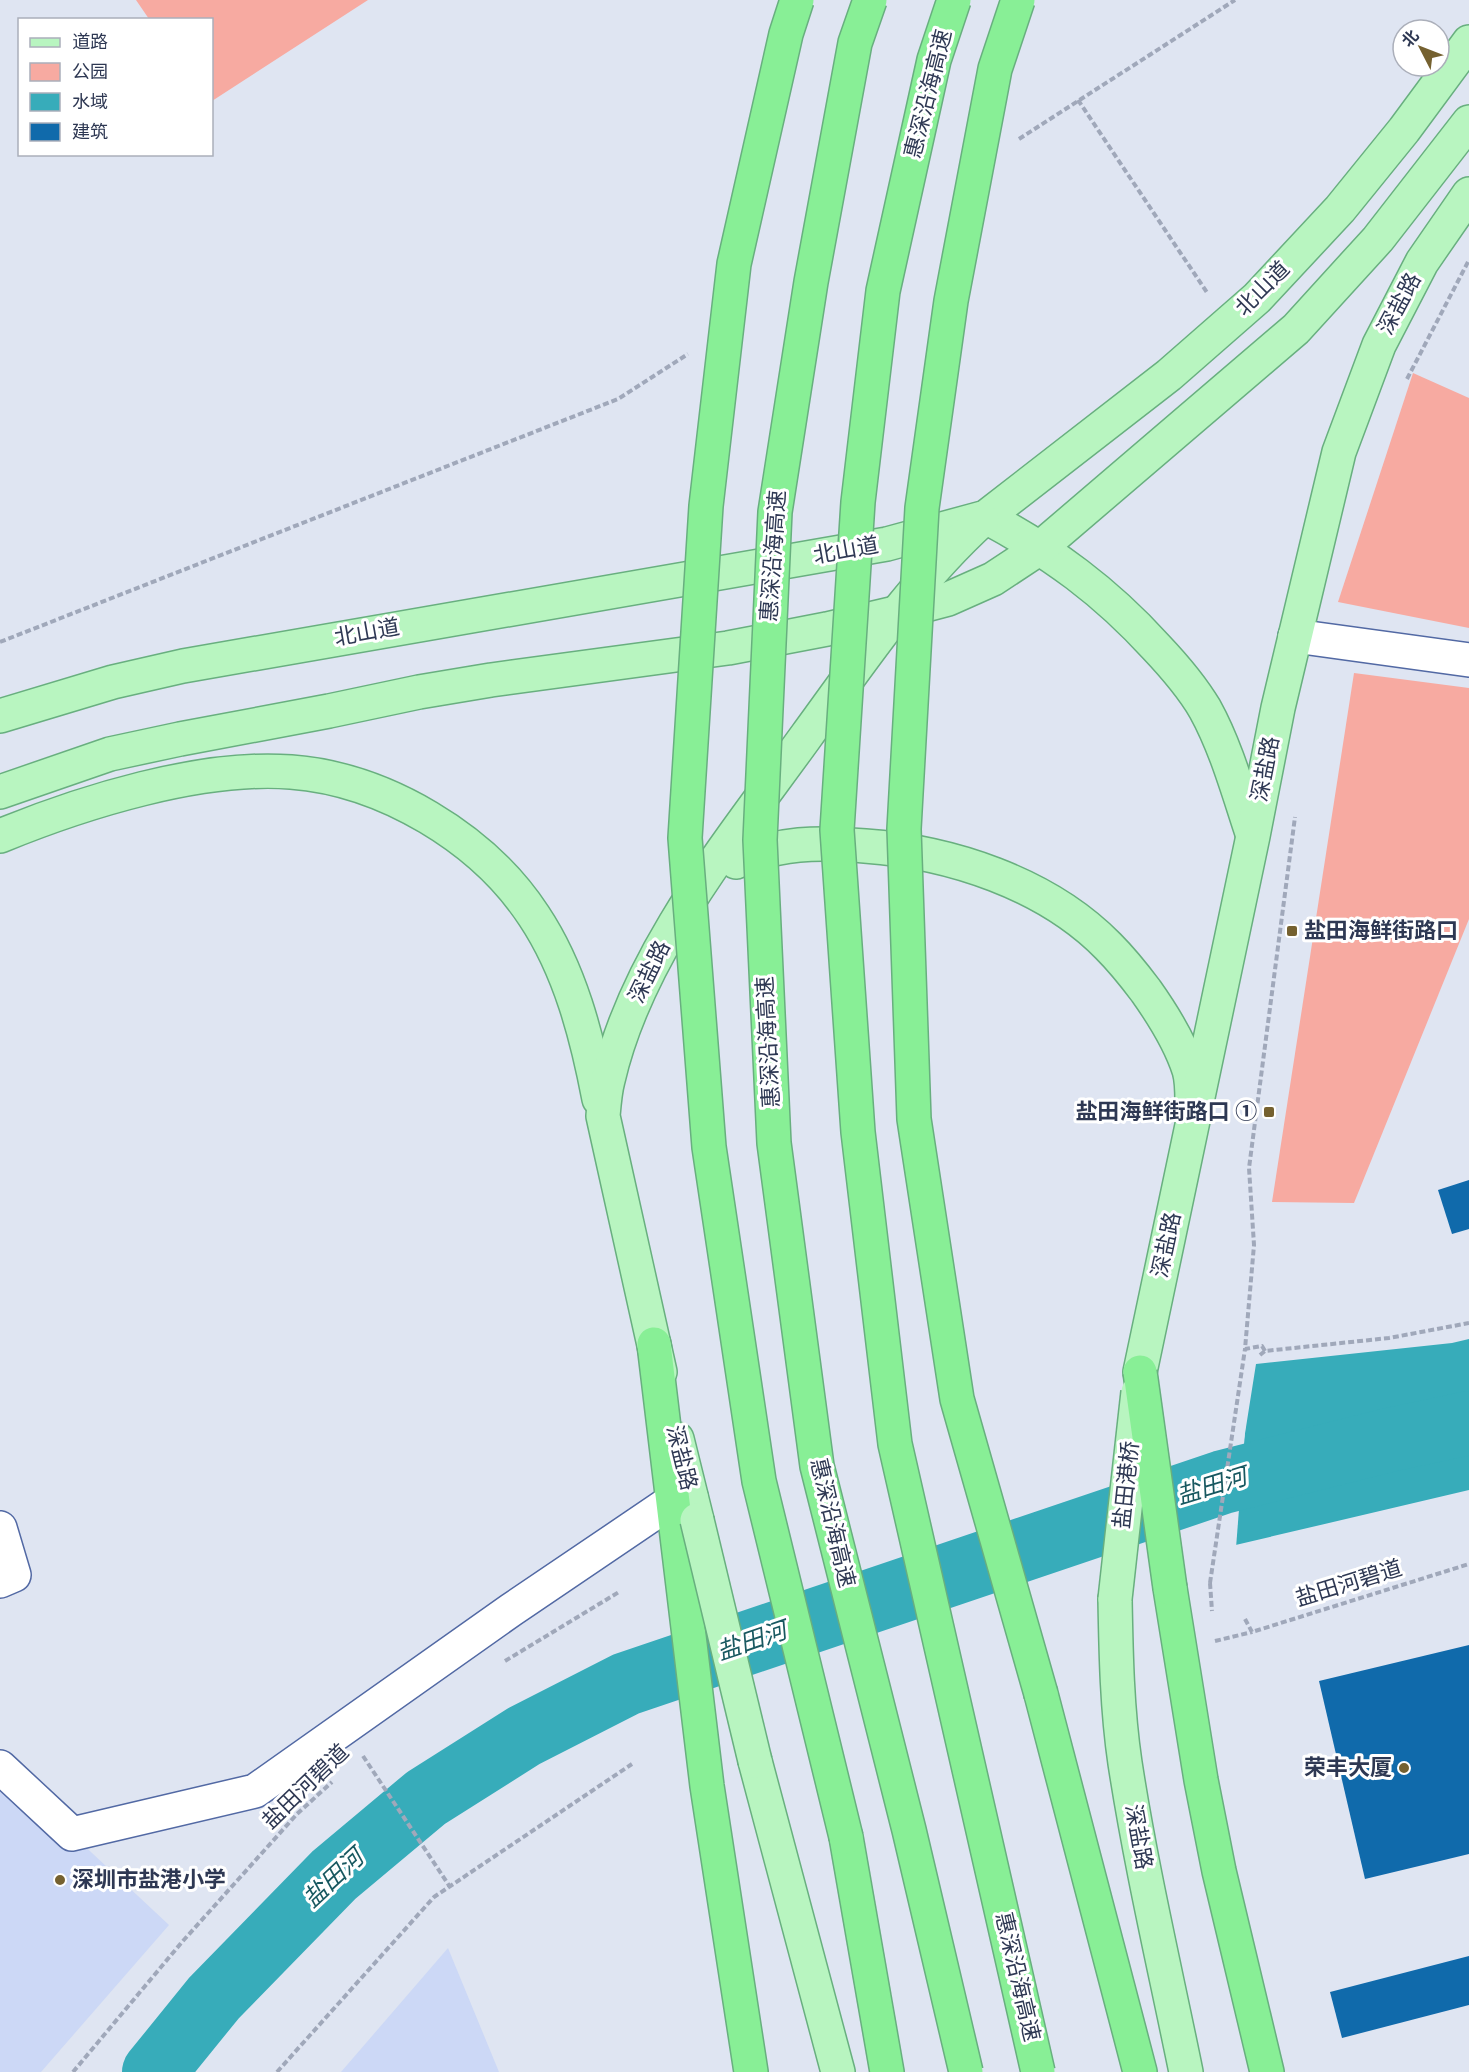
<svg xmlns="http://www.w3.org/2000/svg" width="1469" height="2072" viewBox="0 0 1469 2072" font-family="Spectral,'Noto Sans SC',serif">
  <rect width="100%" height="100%" fill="#dfe5f2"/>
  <!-- built -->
  <g fill="#ccd8f6">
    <path d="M 0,1767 L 169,1925 L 41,2072 L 0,2072 Z"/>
    <path d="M 448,1948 L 499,2072 L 341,2072 Z"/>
  </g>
  <!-- green -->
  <g fill="#f7aaa1">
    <path d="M 136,0 L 368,0 L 212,101 L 212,20 L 149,19 Z"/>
    <path d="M 1413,373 L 1469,398 L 1469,628 L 1338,602 Z"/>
    <path d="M 1354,673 L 1469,688 L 1469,919 L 1354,1203 L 1272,1202 Z"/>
  </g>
  <!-- water -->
  <path fill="#37acba" d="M 1469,1339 L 1469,1490 L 1227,1547 L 1256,1364 L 1452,1343 Z"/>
  <!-- pier -->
  <path fill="#dfe5f2" d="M 1248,1393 L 1236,1548 L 1226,1550 L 1224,1547 Z"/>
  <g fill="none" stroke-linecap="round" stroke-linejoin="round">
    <!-- river -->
    <path stroke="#37acba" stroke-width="64" d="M 154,2072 L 214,1998 L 334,1875 L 426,1798 L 524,1736 L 626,1684 L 1223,1482 L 1389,1440 L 1469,1423"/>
  </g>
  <!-- building -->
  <g fill="#106aab">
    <path d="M 1469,1180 L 1469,1229 L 1452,1234 L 1438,1190 Z"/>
    <path d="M 1469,1645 L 1469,1854 L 1365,1879 L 1319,1681 Z"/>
    <path d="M 1469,1956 L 1469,2005 L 1342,2038 L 1330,1992 Z"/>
  </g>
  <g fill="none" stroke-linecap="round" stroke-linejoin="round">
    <!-- street casing -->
    <g stroke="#5269a4" stroke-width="36">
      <g id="street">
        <path d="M 1295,636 L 1469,660"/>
        <path d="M 0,1528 L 14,1575 L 0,1581"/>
        <path d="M 0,1767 L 72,1834 L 255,1791 L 511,1610 L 672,1501 L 691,1497"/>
      </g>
    </g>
    <!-- primary casing -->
    <g stroke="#68af7f" stroke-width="36">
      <g id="primary">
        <path d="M 986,517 C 1053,553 1105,591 1156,647 C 1174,666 1192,687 1205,709 C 1226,747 1238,791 1252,833"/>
        <path d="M 0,716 L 113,682 L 183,666 L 887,544 L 986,517 L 1169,375 L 1257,298 L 1340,209 L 1404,130 L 1469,42"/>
        <path d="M 0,792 L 110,754 L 180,739 L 329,711 L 419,692 L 491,680 L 728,648 L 827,629 L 895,613 L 948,599 L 993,579 L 1040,548 L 1296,329 L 1378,239 L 1469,122"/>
        <path d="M 0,836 C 83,802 201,765 291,772 C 384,779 483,838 534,916 C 570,970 587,1036 599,1099"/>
        <path d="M 736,862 C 777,842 820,842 865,846 C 950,852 1046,883 1108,946 C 1122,960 1134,975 1146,991 C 1163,1015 1180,1042 1189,1070 C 1192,1080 1192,1092 1192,1102"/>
        <path d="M 660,1372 L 603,1116 C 604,1104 605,1091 608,1080 C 637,953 733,838 807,735 C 862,660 913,583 982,520"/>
        <path d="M 1140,1372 L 1253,836 L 1278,708 L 1339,452 L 1379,345 L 1422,262 L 1469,194"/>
        <path d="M 677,1439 L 697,1520"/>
        <path d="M 1115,1599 C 1116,1654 1117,1709 1125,1763 C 1141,1867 1165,1969 1186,2072"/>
        <path d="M 755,1761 L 838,2072"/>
      </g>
    </g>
    <!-- highway casing -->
    <g stroke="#68af7f" stroke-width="36">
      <g id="highway">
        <path d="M 654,1344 L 707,1786 L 751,2072"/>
        <path d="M 1170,1588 L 1201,1780 L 1219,1871 L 1267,2072"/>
        <path d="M 1041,1694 L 1140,2072"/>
        <path d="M 846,1837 L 887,2072"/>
      </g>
    </g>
    <!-- path -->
    <g stroke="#a0a8ba" stroke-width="4" stroke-dasharray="6 3" stroke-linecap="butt">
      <path d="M 1078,100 L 1208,294"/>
      <path d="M 1019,139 L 1235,0"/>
      <path d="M 1407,379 L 1469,260"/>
      <path d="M 0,642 L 618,399 L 688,354"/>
      <path d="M 1265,1351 L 1262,1346 L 1245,1349 L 1254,1245 L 1249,1168 L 1295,817"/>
      <path d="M 1260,1355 L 1265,1351 L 1389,1338 L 1469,1323"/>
      <path d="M 1210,1583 L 1212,1611"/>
      <path d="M 1245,1619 L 1252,1632 L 1469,1564"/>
      <path d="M 1215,1641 L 1252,1632"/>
      <path d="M 505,1661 L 619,1592"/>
      <path d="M 363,1756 L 450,1887"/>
      <path d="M 73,2072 L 182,1942 L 297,1814 L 332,1782"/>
      <path d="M 277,2072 L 434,1897 L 632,1764"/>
    </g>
    <!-- street -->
    <use href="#street" stroke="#fff" stroke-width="33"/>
    <!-- primary -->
    <use href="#primary" stroke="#b8f5c0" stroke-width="33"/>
    <!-- highway -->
    <use href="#highway" stroke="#88ef96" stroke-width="33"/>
    <!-- primary-bridge casing -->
    <g stroke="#68af7f" stroke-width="36" stroke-linecap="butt">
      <g id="primary-bridge">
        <path d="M 697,1520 L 755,1761"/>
        <path d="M 1115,1599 L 1138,1392"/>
      </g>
    </g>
    <!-- highway-bridge casing -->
    <g stroke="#68af7f" stroke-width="36" stroke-linecap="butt">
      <g id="highway-bridge">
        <path d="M 797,0 L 786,34 L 734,264 L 706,506 L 685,838 L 709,1147 L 759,1481 L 846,1837"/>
        <path d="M 870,0 L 855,43 L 811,282 L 775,512 L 760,840 L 774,1143 L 817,1466 L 909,1830 L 966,2072"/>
        <path d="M 954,0 L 934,60 L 883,291 L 858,502 L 837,830 L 858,1132 L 895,1444 L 1038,2072"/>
        <path d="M 1018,0 L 995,69 L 951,301 L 922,508 L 904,829 L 914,1119 L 957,1399 L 1041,1694"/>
        <path d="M 1140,1372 L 1170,1588"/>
      </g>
    </g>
    <!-- path-bridge -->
    <path stroke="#a0a8ba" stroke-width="4" stroke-dasharray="6 3" stroke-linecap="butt" d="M 1210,1583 L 1245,1349"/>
    <!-- primary-bridge -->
    <use href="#primary-bridge" stroke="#b8f5c0" stroke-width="33"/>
    <!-- highway-bridge -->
    <use href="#highway-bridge" stroke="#88ef96" stroke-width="33"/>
  </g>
  <!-- markers -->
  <g fill="#756130" stroke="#fff" stroke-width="2">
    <rect x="1286" y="925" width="12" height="12" rx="3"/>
    <rect x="1263" y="1106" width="12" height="12" rx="3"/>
    <circle cx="1404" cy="1768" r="6"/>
    <circle cx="60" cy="1880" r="6"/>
  </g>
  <g text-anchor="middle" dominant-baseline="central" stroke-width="6" stroke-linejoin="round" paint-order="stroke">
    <!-- street labels -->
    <g font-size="22" fill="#2e3853" stroke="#fff">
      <text transform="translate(929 94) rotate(-76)">惠深沿海高速</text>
      <text transform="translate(1263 289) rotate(-45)">北山道</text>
      <text transform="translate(1400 304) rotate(-62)">深盐路</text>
      <text transform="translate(846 551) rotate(-10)">北山道</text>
      <text transform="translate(774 556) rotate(-86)">惠深沿海高速</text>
      <text transform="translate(367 633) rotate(-10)">北山道</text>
      <text transform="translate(1266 769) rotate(-79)">深盐路</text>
      <text transform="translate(650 972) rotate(-64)">深盐路</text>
      <text transform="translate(769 1042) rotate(-93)">惠深沿海高速</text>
      <text transform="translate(1167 1245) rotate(-78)">深盐路</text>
      <text transform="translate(681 1458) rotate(76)">深盐路</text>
      <text transform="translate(1127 1485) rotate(-84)">盐田港桥</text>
      <text transform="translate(832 1523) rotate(77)">惠深沿海高速</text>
      <text transform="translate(1349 1584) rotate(-17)">盐田河碧道</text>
      <text transform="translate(306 1787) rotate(-44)">盐田河碧道</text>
      <text transform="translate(1138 1837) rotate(80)">深盐路</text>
      <text transform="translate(1017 1977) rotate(77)">惠深沿海高速</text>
    </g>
    <!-- poi labels -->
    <g font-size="22" font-weight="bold" fill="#2e3853" stroke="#fff" text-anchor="start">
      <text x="1304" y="931">盐田海鲜街路口</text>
      <text x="1257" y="1112" text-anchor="end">盐田海鲜街路口 ①</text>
      <text x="1392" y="1768" text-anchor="end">荣丰大厦</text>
      <text x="72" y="1880">深圳市盐港小学</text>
    </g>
    <!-- water labels -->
    <g font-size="24" font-style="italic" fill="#185860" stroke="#fff">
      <text transform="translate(1212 1487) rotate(-17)">盐田河</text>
      <text transform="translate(752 1642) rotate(-19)">盐田河</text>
      <text transform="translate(334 1879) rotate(-43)">盐田河</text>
    </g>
  </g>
  <!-- legend -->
  <rect x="18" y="18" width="195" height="138" fill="#ffffff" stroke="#abafba" stroke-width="1.5"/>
  <rect x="30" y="38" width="30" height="9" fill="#b8f5c0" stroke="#abafba" stroke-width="1.5"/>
  <text x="72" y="48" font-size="18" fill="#2e3853">道路</text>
  <rect x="30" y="63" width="30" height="18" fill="#f7aaa1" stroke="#abafba" stroke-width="1.5"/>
  <text x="72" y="78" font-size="18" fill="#2e3853">公园</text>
  <rect x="30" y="93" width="30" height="18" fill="#37acba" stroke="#abafba" stroke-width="1.5"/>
  <text x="72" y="108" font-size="18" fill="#2e3853">水域</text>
  <rect x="30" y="123" width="30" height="18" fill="#106aab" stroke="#abafba" stroke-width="1.5"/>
  <text x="72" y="138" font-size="18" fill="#2e3853">建筑</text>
  <!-- north arrow -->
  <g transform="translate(1421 48) rotate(312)"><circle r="28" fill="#ffffff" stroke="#abafba" stroke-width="1.5"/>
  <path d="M0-4.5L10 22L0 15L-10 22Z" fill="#756130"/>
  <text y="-9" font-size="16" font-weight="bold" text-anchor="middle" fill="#2e3853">北</text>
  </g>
</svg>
